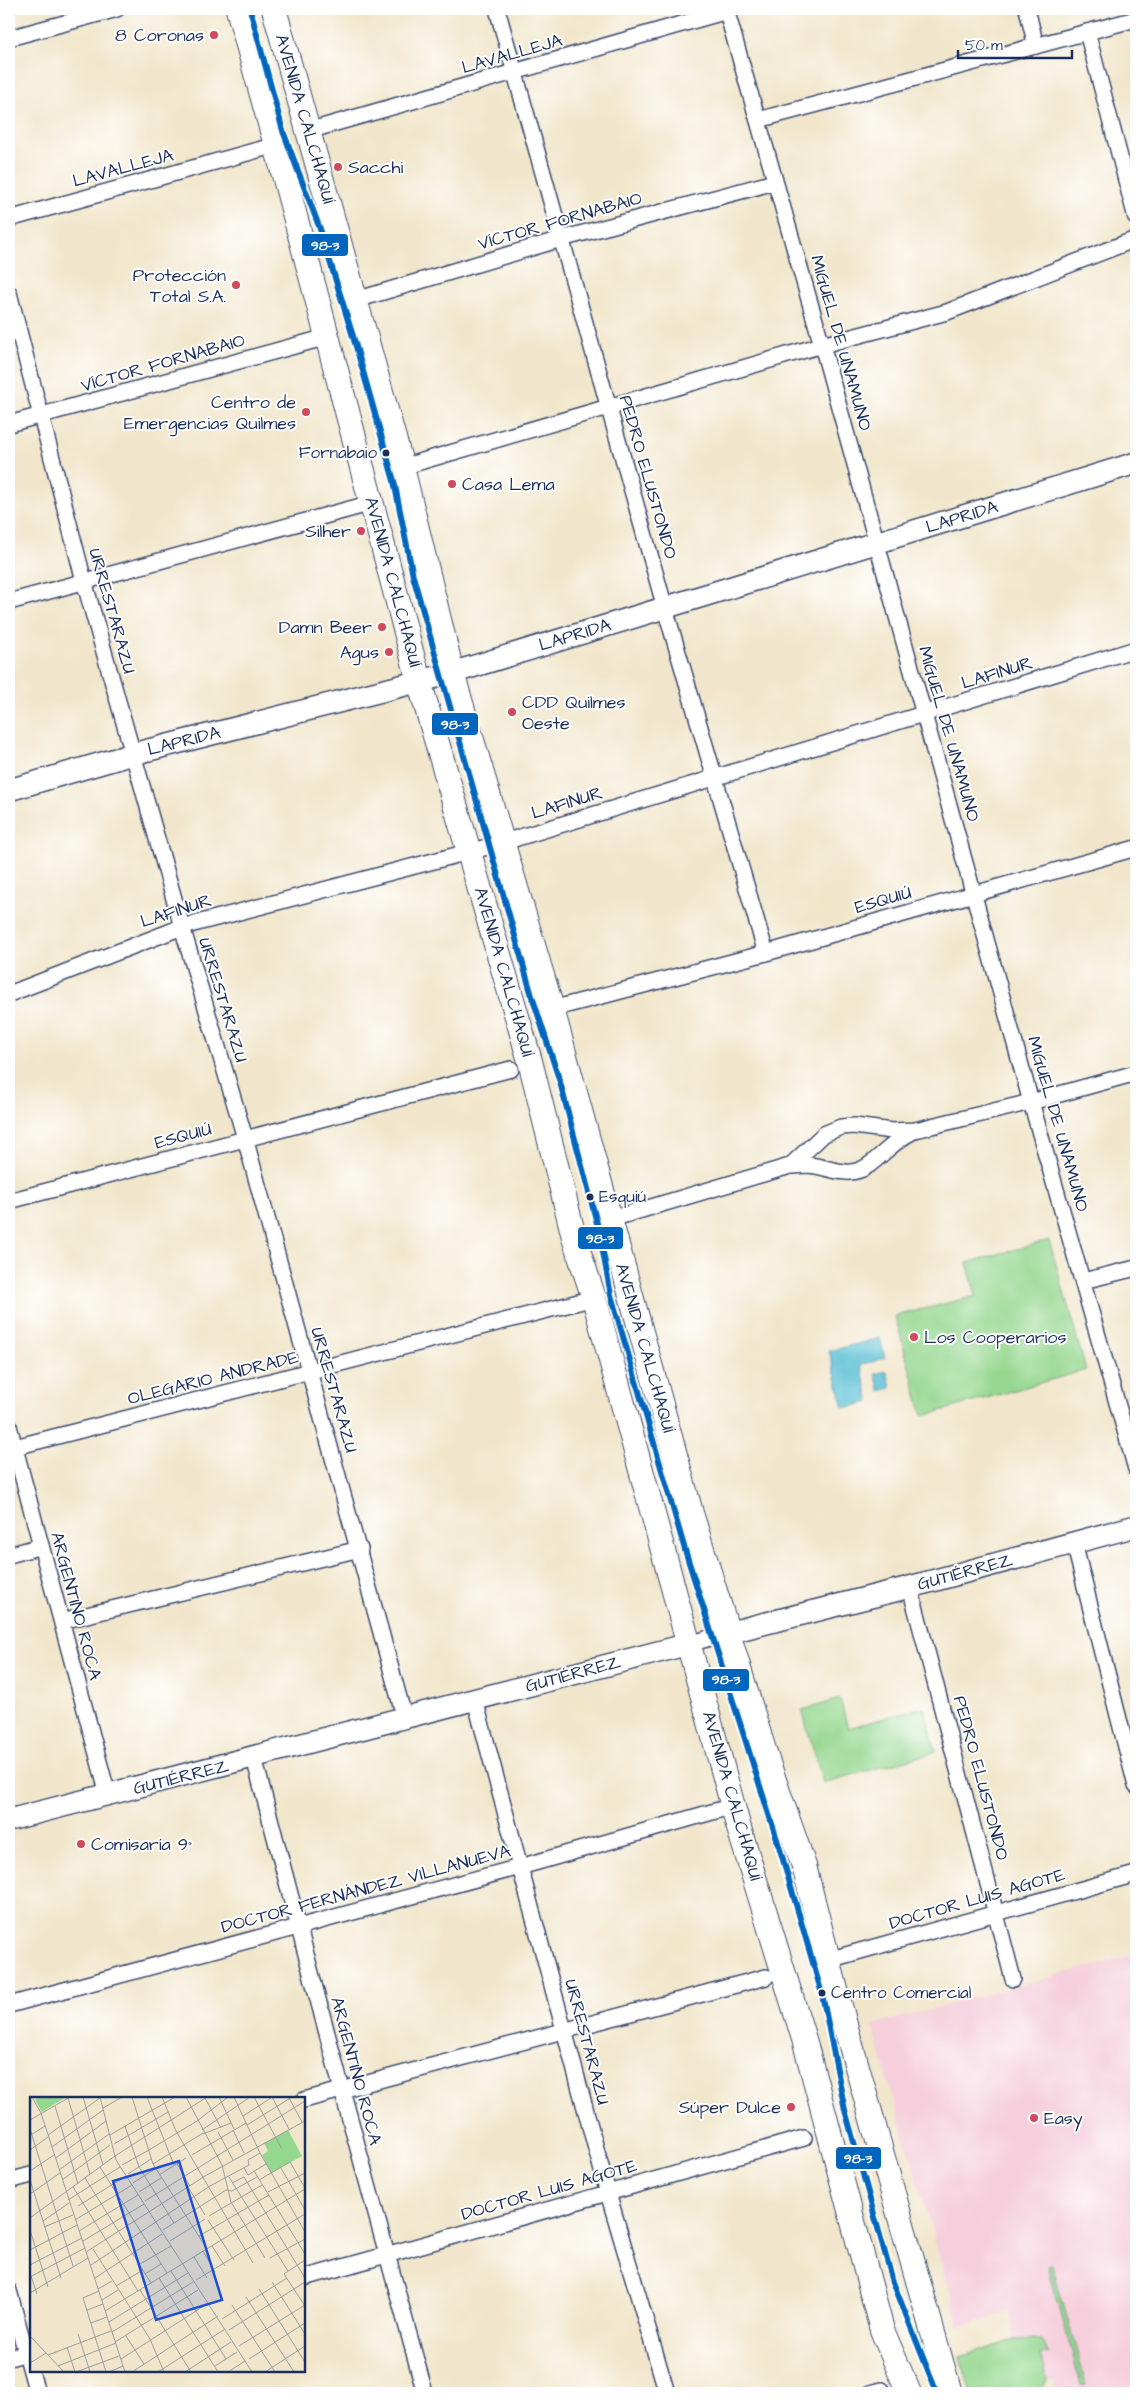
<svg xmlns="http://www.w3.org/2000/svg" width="1145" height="2402" viewBox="0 0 1145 2402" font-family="'Architects Daughter',sans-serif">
  <rect width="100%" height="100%" fill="#fff"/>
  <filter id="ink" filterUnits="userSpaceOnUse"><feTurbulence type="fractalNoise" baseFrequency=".02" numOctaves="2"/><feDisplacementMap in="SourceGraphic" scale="10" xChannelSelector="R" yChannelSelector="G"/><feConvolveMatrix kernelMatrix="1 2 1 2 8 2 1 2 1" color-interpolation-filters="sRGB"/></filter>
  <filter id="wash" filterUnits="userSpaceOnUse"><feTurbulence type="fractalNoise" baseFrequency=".0096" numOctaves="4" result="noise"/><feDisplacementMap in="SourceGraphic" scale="20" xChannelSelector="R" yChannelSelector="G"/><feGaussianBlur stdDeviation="1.12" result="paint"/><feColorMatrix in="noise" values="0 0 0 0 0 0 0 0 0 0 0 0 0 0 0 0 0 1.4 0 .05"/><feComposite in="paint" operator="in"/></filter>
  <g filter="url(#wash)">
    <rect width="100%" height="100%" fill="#f1e6cb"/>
    <!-- built -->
    <path fill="#f5cfdb" d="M 1136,1954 L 1136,2393 L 1058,2393 L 1054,2380 L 1047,2381 L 1040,2355 L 1047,2353 L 1036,2339 L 1015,2340 L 1009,2313 L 960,2327 L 872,2025 Z"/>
    <!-- green -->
    <g fill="#95d78f" stroke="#588376">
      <path d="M 1049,1240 L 1086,1370 L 923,1416 L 895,1316 L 976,1296 L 967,1263 Z"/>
      <path d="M 840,1699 L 848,1728 L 924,1707 L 936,1752 L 823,1783 L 802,1710 Z"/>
      <path d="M 1052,2264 L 1086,2385 L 1081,2386 L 1048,2265 Z"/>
      <path d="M 1036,2339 L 1043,2342 L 1048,2353 L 1040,2355 L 1047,2381 L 1039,2393 L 971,2393 L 960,2357 L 1015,2340 Z"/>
    </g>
    <!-- water -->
    <g fill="#56bed3" stroke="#387698">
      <path d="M 880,1338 L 885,1358 L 861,1365 L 870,1402 L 844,1408 L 829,1351 Z"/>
      <path d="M 887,1371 L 891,1388 L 880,1391 L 875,1374 Z"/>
    </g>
  </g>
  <g filter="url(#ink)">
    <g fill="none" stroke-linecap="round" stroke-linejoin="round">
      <!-- street casing -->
      <g stroke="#3b4a6e" stroke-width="18">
        <g id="street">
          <path d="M 497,9 L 665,608 L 766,953"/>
          <path d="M 726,9 L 822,345 L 1031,1102 L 1136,1469"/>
          <path d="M 1027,9 L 1036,46"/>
          <path d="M 1087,32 L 1136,218"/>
          <path d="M 9,38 L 117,9"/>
          <path d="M 758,120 L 1136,19"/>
          <path d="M 308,131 L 727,11"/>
          <path d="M 9,219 L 276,145"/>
          <path d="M 9,293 L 84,581 L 182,927 L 245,1138 L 404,1716"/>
          <path d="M 356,300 L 561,239 L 775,182"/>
          <path d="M 9,424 L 327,337"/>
          <path d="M 402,467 L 822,345 L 947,312 L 1136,239"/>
          <path d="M 9,602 L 372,503"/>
          <path d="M 9,994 L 182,927 L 491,846 L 1136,649"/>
          <path d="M 552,1009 L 766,953 L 1136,848"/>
          <path d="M 790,1166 L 824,1134 L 841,1127 L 854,1126 L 892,1131 L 915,1130 L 1031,1102 L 1136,1073"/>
          <path d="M 9,1201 L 511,1069"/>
          <path d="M 611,1219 L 790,1166 C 796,1166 803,1165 809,1165 C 830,1167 849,1180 869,1165 C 884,1154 895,1140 912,1132"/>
          <path d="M 1083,1281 L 1136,1268"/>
          <path d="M 9,1426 L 108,1795"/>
          <path d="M 15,1447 L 594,1298"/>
          <path d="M 1074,1543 L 1136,1786"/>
          <path d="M 9,1555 L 41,1546"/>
          <path d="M 910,1587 L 1013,1979"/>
          <path d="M 62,1621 L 360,1549"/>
          <path d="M 689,1644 L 727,1633"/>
          <path d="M 475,1700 L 608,2193 L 667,2393"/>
          <path d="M 254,1758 L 342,2090 L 425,2393"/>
          <path d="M 828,1960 L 1136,1874"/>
          <path d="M 9,2005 L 520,1867 L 733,1806"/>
          <path d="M 304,2100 L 766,1977"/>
          <path d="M 9,2181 L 31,2175"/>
          <path d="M 304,2278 L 804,2138"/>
          <path d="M 9,2291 L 37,2393"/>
          <path d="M 9,2358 L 31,2352"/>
          <path d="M 870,2393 L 882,2390"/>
        </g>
      </g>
      <!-- secondary casing -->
      <g stroke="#3b4a6e" stroke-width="24">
        <g id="secondary">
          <path d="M 9,790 L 133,754 L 452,673 L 1136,463"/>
          <path d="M 727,1633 L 910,1587 L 1136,1526"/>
          <path d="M 9,1820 L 689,1644"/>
        </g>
      </g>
      <!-- primary casing -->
      <g stroke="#3b4a6e" stroke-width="26">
        <g id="primary">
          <path d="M 238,9 L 276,145 L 419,681 L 530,1061 L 575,1241 L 594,1298 L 738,1825 L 804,2039 L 882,2330 L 909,2393"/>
          <path d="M 274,9 L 402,467 L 452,673 L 552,1009 L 691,1513 L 767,1760 L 804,1866 L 844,2021 L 950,2393"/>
        </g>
      </g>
      <!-- street -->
      <use href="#street" stroke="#fff" stroke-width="15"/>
      <!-- secondary -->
      <use href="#secondary" stroke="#fff" stroke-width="21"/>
      <!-- primary -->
      <use href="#primary" stroke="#fff" stroke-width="24"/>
      <!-- bus-1 casing -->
      <g stroke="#fff" stroke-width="10">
        <path id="bus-1" d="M 250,9 L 283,131 L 320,229 L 355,343 L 394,481 L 413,576 L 532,996 L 560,1082 L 599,1231 L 611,1295 L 685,1550 L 779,1846 L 822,1994 L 845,2110 L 893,2282 L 937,2393"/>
      </g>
      <!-- bus-1 -->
      <use href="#bus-1" stroke="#0065bd" stroke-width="6"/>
    </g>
  </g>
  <!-- markers -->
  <g fill="#d1495b" stroke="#fff" stroke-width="2">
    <circle cx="214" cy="35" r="5"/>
    <circle cx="338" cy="167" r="5"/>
    <circle cx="236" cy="285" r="5"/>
    <circle cx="306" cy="412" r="5"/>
    <circle cx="452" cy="484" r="5"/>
    <circle cx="361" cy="531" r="5"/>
    <circle cx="382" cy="627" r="5"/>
    <circle cx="389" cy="652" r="5"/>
    <circle cx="512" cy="712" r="5"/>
    <circle cx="914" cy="1337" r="5"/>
    <circle cx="81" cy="1844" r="5"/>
    <circle cx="791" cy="2107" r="5"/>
    <circle cx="1034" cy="2118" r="5"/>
  </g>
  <g fill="#1b2f5e" stroke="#fff" stroke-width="2">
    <circle cx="386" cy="453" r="4.5"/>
    <circle cx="590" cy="1197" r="4.5"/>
    <circle cx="822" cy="1993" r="4.5"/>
  </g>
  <g text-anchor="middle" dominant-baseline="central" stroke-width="4" stroke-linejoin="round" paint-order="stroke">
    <!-- bus labels -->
    <g font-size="17" fill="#1b2f5e" stroke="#fff" text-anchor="start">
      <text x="377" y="453" text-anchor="end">Fornabaio</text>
      <text x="599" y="1197">Esquiú</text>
      <text x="831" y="1993">Centro Comercial</text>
    </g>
    <!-- poi labels -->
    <g font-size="18" fill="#1b2f5e" stroke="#fff" text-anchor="end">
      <text x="204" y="35">8 Coronas</text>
      <text x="348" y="167" text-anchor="start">Sacchi</text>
      <text x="226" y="275">Protección<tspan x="226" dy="21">Total S.A.</tspan></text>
      <text x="296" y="402">Centro de<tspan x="296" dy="21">Emergencias Quilmes</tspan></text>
      <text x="462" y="484" text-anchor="start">Casa Lema</text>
      <text x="351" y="531">Silher</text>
      <text x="372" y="627">Damn Beer</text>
      <text x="379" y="652">Agus</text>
      <text x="522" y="702" text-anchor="start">CDD Quilmes<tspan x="522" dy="21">Oeste</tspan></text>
      <text x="924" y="1337" text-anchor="start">Los Cooperarios</text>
      <text x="91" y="1844" text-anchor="start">Comisaría 9°</text>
      <text x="781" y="2107">Súper Dulce</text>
      <text x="1044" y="2118" text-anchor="start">Easy</text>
    </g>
    <!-- street labels -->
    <g font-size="18" fill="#1b2f5e" stroke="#fff">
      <text transform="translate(512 54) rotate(-16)">LAVALLEJA</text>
      <text transform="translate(305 119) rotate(74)">AVENIDA CALCHAQUÍ</text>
      <text transform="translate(123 168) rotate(-15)">LAVALLEJA</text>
      <text transform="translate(560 221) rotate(-16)">VÍCTOR FORNABAIO</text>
      <text transform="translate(841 343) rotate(74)">MIGUEL DE UNAMUNO</text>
      <text transform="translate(163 363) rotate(-16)">VÍCTOR FORNABAIO</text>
      <text transform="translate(648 477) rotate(74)">PEDRO ELUSTONDO</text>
      <text transform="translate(962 517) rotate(-17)">LAPRIDA</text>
      <text transform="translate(393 582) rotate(75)">AVENIDA CALCHAQUÍ</text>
      <text transform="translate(112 611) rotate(74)">URRESTARAZU</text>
      <text transform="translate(575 635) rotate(-17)">LAPRIDA</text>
      <text transform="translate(997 673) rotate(-17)">LAFINUR</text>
      <text transform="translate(949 734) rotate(74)">MIGUEL DE UNAMUNO</text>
      <text transform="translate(184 741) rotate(-14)">LAPRIDA</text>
      <text transform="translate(567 803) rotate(-17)">LAFINUR</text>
      <text transform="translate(883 900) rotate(-16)">ESQUIÚ</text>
      <text transform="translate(176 911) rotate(-18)">LAFINUR</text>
      <text transform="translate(504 972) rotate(74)">AVENIDA CALCHAQUÍ</text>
      <text transform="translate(223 1000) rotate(73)">URRESTARAZU</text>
      <text transform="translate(1058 1124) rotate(74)">MIGUEL DE UNAMUNO</text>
      <text transform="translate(183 1136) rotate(-15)">ESQUIÚ</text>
      <text transform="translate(645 1348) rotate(74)">AVENIDA CALCHAQUÍ</text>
      <text transform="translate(213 1378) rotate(-14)">OLEGARIO ANDRADE</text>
      <text transform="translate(334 1390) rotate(74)">URRESTARAZU</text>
      <text transform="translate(965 1572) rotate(-15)">GUTIÉRREZ</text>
      <text transform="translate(76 1606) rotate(75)">ARGENTINO ROCA</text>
      <text transform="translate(573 1674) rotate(-15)">GUTIÉRREZ</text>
      <text transform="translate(181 1777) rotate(-14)">GUTIÉRREZ</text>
      <text transform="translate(981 1778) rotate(75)">PEDRO ELUSTONDO</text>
      <text transform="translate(732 1796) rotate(74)">AVENIDA CALCHAQUÍ</text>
      <text transform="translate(366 1889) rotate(-15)">DOCTOR FERNÁNDEZ VILLANUEVA</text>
      <text transform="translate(977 1899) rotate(-16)">DOCTOR LUIS AGOTE</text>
      <text transform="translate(587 2042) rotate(75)">URRESTARAZU</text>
      <text transform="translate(356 2071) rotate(75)">ARGENTINO ROCA</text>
      <text transform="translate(549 2190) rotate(-16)">DOCTOR LUIS AGOTE</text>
    </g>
  </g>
  <!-- overview -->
  <g transform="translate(30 2097)">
    <rect width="275" height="275" fill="#f1e6cb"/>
    <path d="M 9,0 L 36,0 L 12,15 L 5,3 ZM 258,33 L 272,59 L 241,76 L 232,58 L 238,54 L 234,46 Z" fill="#95d78f"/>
    <path fill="none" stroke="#9b9d9f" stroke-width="1" d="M 2,0 L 11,16 L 95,275M 53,0 L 73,68M 70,0 L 86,63 L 222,275M 102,0 L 123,67 L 177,152M 117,0 L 144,68M 132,0 L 146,34 L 223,166M 156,0 L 192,68 L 201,105 L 235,161M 189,0 L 204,32M 204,0 L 230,56 L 275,135M 224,0 L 252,52M 242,0 L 259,32M 38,1 L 60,77M 175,1 L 191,31M 259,1 L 272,25M 25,9 L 48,87M 73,11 L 92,0M 213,19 L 241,1M 0,23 L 40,0M 217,28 L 262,0M 95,29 L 109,70 L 144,126M 0,32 L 43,169M 172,33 L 220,0M 203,33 L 214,56M 188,35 L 203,63M 173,37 L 201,26M 1,38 L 15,29M 18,38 L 70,1M 80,38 L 145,0M 84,47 L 138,15M 22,50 L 73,13M 0,53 L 18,40M 119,53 L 167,24 L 198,0M 162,58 L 216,26M 26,61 L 76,24M 123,67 L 173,36M 147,67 L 160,89M 92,68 L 119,53M 70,70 L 137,176M 214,71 L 218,78 L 236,67M 251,71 L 275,113M 29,73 L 79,37M 0,74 L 24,58M 224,74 L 275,157M 98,77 L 121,62M 129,78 L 156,61M 199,80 L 258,174M 55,81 L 121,186M 0,83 L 31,181M 32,83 L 80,48M 229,83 L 260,65 L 275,91M 103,86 L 125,72M 202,86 L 214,80 L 275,181M 43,90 L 108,194M 158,90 L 175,118M 109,95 L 131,81M 238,95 L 275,76M 0,97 L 30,76M 38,103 L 90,70M 115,104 L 275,4M 48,109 L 96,79M 179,119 L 232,88M 0,121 L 85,59 L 177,0M 45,123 L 102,88M 178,123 L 204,163M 13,124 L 39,106M 14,130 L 43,118M 0,133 L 18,190M 133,133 L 196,93 L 202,94 L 227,80M 49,134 L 108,98M 169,139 L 239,98M 53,144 L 114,107M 140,144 L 175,122M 182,149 L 195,169M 63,152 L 120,242 L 134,275M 0,153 L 47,128M 173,154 L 185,175M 56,155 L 175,79 L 275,24M 164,160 L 177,181M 240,161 L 275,142M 110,167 L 141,149M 0,168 L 52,141M 61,168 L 180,89 L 219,68 L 218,63 L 230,56M 141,174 L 196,262M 0,176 L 7,197M 115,177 L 131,167M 0,180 L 55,151M 65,181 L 132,137M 129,181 L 188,275M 166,183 L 275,117M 242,185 L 275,237M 86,189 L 113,173M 68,192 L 82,184M 229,192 L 275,265M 110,193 L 161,275M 69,194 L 53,201 L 76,275M 0,196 L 58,161M 216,200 L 264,275M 72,203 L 88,193M 202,208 L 245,275M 275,209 L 254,177 L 275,163M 57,213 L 73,207M 75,214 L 275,92M 192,222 L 257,181M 79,225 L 158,176M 61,226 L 77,220M 199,233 L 275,185M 82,235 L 163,185M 48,237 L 60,275M 0,239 L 34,275M 96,239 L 114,267M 85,245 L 168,193M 209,249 L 275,208M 37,250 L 45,275M 18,258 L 81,234M 91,262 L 177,207M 219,262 L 275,226M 0,266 L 16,256M 28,269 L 86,246M 185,269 L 207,255M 46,275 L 89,259M 79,275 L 93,269M 102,275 L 188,219M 128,275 L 195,232M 155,275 L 201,245M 198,275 L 215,264M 235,275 L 275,249"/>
    <path fill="#1d4ed8" fill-opacity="0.15" stroke="#1d4ed8" stroke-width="2.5" d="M 149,64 L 192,203 L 126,223 L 83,84 Z"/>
    <rect width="275" height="275" fill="none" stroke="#1b2f5e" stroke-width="2.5"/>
  </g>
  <g stroke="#fff" stroke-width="2">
    <rect x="301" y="233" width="48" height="24" rx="5" fill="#0065bd"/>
    <rect x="431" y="712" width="48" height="24" rx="5" fill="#0065bd"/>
    <rect x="577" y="1226" width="47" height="24" rx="5" fill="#0065bd"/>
    <rect x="702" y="1668" width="48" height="24" rx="5" fill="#0065bd"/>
    <rect x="835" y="2146" width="47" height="24" rx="5" fill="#0065bd"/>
  </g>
  <g font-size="14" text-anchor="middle" font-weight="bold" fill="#fff">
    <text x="325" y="250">98-3</text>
    <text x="455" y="729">98-3</text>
    <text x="600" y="1243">98-3</text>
    <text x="726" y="1684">98-3</text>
    <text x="858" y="2163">98-3</text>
  </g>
  <!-- margin -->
  <rect width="1145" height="2402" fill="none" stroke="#fff" stroke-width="30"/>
  <!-- scale -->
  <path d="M958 50v8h114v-8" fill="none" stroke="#1b2f5e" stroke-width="2.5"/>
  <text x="965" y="50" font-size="15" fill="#1b2f5e" stroke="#ffffff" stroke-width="4" paint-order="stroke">50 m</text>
</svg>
